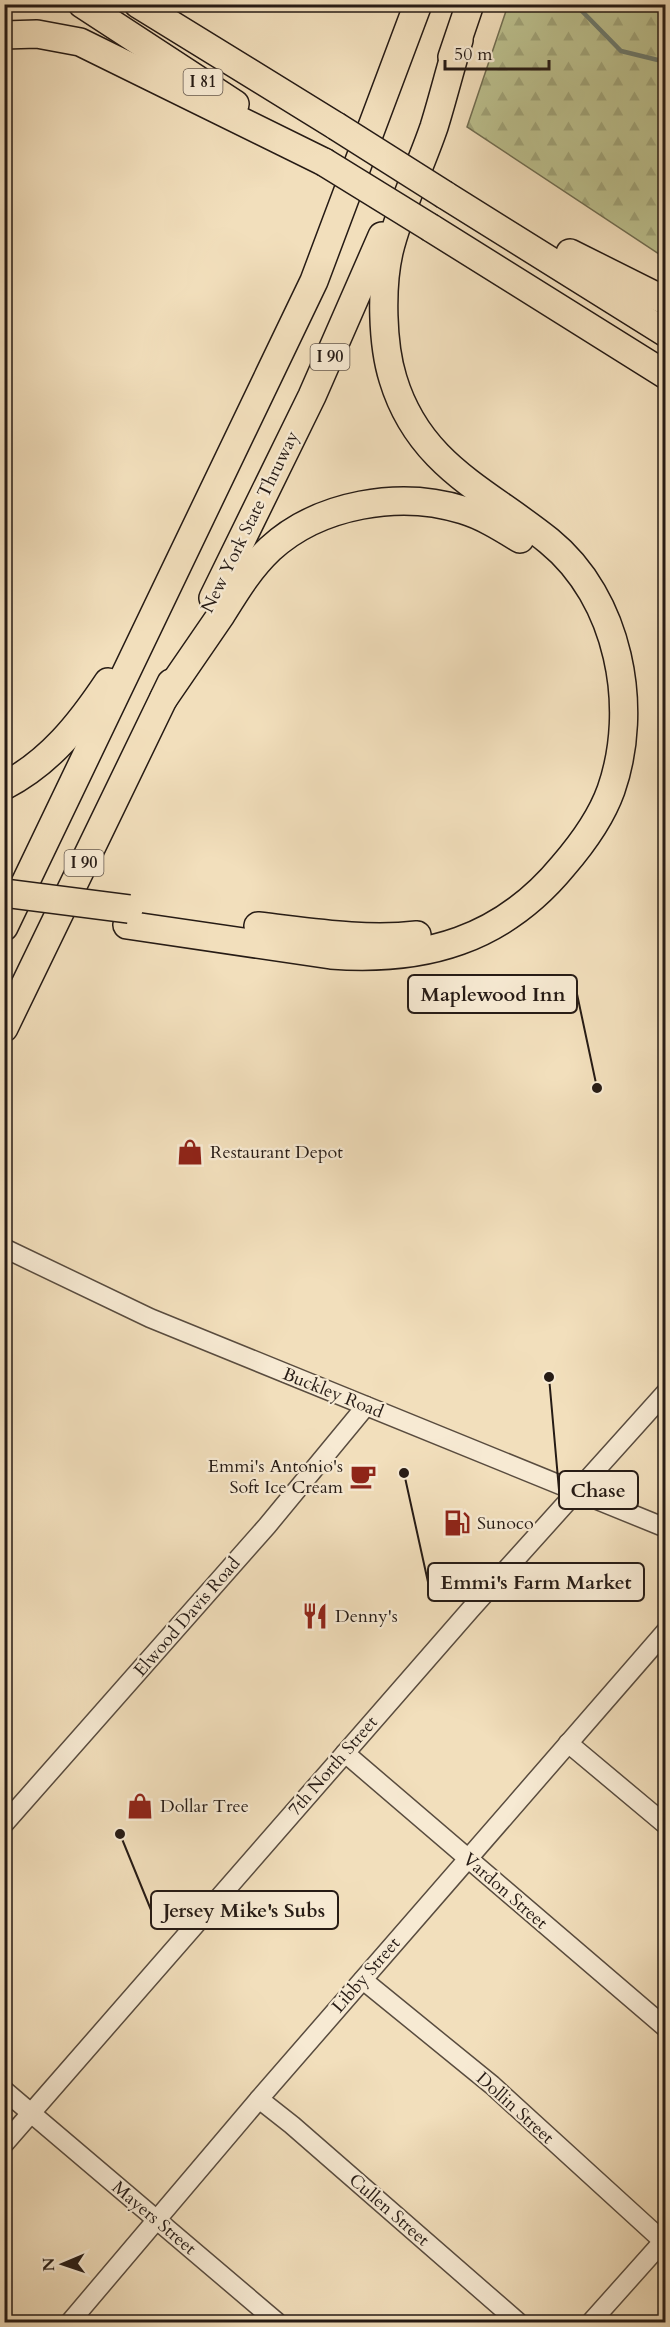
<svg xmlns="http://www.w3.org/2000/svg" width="670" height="2327" viewBox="0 0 670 2327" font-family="Cardo,serif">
  <defs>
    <pattern id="forest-firs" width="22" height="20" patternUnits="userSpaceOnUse" patternTransform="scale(1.5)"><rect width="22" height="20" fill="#bcc18f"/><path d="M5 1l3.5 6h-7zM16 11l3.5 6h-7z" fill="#a1a57a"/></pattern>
  </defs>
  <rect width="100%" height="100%" fill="#f2dfbc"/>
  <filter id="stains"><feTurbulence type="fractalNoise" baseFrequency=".00333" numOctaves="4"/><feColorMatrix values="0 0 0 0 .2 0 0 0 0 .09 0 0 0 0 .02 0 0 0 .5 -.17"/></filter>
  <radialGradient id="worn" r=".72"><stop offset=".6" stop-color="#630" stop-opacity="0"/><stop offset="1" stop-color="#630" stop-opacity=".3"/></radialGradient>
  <!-- forest -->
  <path fill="url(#forest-firs)" stroke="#716e52" stroke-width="1.5" d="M 508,5 L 665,5 L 665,258 L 467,127 Z"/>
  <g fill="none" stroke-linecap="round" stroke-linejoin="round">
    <!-- stream -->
    <path stroke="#6d7c70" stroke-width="4.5" d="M 575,4 L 621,51 L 666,62"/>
    <!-- minor casing -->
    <g stroke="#594c3f" stroke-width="21">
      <g id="minor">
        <path d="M 4,1248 L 150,1318 L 666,1528"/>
        <path d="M 568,1743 L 666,1825"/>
        <path d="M 345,1753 L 666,2028"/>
        <path d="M 4,1824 L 267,1526 L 366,1406"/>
        <path d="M 363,1980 L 492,2085 L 663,2241"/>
        <path d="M 4,2090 L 277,2322"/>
        <path d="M 259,2099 L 292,2125 L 518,2322"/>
        <path d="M 4,2144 L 470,1610 L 666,1392"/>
        <path d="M 70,2322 L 259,2099 L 666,1631"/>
        <path d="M 591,2322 L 666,2238"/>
      </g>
    </g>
    <!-- highway casing -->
    <g stroke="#261b15" stroke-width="30">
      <g id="highway">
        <path d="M 82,4 L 235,104"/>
        <path d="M 138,4 L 336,126"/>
        <path d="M 4,35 L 37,34 L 80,42 L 324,162"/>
        <path d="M 452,57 L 470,4"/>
        <path d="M 445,195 L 666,333"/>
        <path d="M 431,228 L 666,375"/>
        <path d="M 570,253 L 666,301"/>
        <path d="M 213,598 L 312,396 L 382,236"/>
        <path d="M 164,698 C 183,670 202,643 221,615 C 236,591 249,569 270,549 C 319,504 400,490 463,510 C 483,516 502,528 520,539"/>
        <path d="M 4,786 C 50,762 80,724 108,682"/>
        <path d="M 127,925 L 331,955 C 425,962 502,940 563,866 C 582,844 601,818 611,790 C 640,707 619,598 549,541 C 486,490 419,465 393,379 C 382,344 381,287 389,252 C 399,210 420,168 434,127 C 443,98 450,69 459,40"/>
        <path d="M 258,926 C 311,932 364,941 417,935"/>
        <path d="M 4,927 L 314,281 L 418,4"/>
        <path d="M 4,1028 L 171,683"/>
      </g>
    </g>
    <!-- minor -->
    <use href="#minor" stroke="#f7ead3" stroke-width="18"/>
    <!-- highway -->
    <use href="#highway" stroke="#f2dfbc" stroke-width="27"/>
    <!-- highway-bridge casing -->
    <g stroke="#261b15" stroke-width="30" stroke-linecap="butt">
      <g id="highway-bridge">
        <path d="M 336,126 L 445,195"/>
        <path d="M 324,162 L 431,228"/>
        <path d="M 4,893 L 129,909"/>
      </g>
    </g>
    <!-- highway-bridge -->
    <use href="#highway-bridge" stroke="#f2dfbc" stroke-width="27"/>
  </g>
  <!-- icons -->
  <defs>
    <g id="shop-bare" transform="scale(2.07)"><path d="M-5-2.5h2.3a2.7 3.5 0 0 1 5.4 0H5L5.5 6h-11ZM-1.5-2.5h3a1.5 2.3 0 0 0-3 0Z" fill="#8f2418" stroke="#f7ead3" stroke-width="2.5" paint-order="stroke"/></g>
    <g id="cafe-bare" transform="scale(2.07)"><path d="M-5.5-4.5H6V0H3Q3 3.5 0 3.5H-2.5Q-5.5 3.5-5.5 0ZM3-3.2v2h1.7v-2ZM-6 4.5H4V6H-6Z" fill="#8f2418" stroke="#f7ead3" stroke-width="2.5" paint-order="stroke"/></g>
    <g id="fuel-bare" transform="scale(2.07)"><path d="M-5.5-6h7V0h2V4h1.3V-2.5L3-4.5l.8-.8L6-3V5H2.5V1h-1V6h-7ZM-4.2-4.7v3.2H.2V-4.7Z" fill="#8f2418" stroke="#f7ead3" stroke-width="2.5" paint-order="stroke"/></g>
    <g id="restaurant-bare" transform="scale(2.07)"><path d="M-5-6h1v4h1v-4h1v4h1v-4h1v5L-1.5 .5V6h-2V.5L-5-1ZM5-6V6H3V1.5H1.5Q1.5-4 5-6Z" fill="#8f2418" stroke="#f7ead3" stroke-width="2.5" paint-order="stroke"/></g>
  </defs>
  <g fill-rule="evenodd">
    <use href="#shop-bare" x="190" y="1152"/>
    <use href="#cafe-bare" x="363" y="1476"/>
    <use href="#fuel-bare" x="457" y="1523"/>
    <use href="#restaurant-bare" x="315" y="1616"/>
    <use href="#shop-bare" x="140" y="1806"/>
  </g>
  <g text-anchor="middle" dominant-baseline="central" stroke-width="4.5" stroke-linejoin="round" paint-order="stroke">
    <!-- shield labels -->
    <g fill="#f7ead3" stroke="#65594e" stroke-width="1.5">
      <rect x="183.5" y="69" width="39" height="26" rx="4.5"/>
      <rect x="310.5" y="344" width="39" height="26" rx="4.5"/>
      <rect x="64.5" y="850" width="39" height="26" rx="4.5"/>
    </g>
    <g font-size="16" font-weight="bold" fill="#261b15">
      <text x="203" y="82">I 81</text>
      <text x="330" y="357">I 90</text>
      <text x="84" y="863">I 90</text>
    </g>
    <!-- street labels -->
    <g font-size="18" fill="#261b15" stroke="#f7ead3">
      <text transform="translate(250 522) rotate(-64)">New York State Thruway</text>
      <text transform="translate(333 1393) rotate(22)">Buckley Road</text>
      <text transform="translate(187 1617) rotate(-49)">Elwood Davis Road</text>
      <text transform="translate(333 1766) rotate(-49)">7th North Street</text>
      <text transform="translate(505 1891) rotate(41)">Vardon Street</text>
      <text transform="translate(366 1975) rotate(-49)">Libby Street</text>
      <text transform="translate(515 2108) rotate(42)">Dollin Street</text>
      <text transform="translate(389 2210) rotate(41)">Cullen Street</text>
      <text transform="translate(154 2218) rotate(40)">Mayers Street</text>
    </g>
    <!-- poi labels -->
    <g font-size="18" fill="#261b15" stroke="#f7ead3" text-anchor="start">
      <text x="210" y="1152">Restaurant Depot</text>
      <text x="343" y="1466" text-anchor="end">Emmi's Antonio's<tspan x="343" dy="21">Soft Ice Cream</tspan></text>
      <text x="477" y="1523">Sunoco</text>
      <text x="335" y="1616">Denny's</text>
      <text x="160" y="1806">Dollar Tree</text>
    </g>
  </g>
  <!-- callouts -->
  <path fill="none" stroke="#261b15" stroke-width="2" d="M597 1088L577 994M549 1377L559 1490M404 1473L428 1582M120 1834L151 1910"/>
  <g fill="#261b15" stroke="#f7ead3" stroke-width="2">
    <circle cx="597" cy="1088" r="6"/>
    <circle cx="549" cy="1377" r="6"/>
    <circle cx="404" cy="1473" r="6"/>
    <circle cx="120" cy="1834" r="6"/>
  </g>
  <g fill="#f7ead3" stroke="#261b15" stroke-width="2">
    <rect x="408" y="975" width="169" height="38" rx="6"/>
    <rect x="559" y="1471" width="79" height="38" rx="6"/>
    <rect x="428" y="1563" width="216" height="38" rx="6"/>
    <rect x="151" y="1891" width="187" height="38" rx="6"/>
  </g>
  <g font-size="20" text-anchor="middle" font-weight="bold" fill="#261b15">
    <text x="493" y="1001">Maplewood Inn</text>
    <text x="598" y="1497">Chase</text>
    <text x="536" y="1589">Emmi's Farm Market</text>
    <text x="244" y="1917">Jersey Mike's Subs</text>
  </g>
  <!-- margin -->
  <rect width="670" height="2327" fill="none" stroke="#f2dfbc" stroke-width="24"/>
  <rect x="6" y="6" width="658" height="2315" fill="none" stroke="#261b15" stroke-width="3"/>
  <rect x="12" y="12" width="646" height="2303" fill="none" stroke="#261b15" stroke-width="1.5"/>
  <!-- north arrow -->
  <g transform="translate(63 2264) rotate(268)" stroke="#f7ead3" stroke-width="4.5" paint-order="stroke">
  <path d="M0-4.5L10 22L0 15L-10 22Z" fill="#261b15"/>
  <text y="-9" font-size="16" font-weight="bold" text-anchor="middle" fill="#261b15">N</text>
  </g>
  <!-- scale -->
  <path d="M445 60v9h104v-9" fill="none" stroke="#261b15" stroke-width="3"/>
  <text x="454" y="60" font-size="18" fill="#261b15" stroke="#f7ead3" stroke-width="4.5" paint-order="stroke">50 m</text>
  <rect width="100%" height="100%" filter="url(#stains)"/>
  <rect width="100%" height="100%" fill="url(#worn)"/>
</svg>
